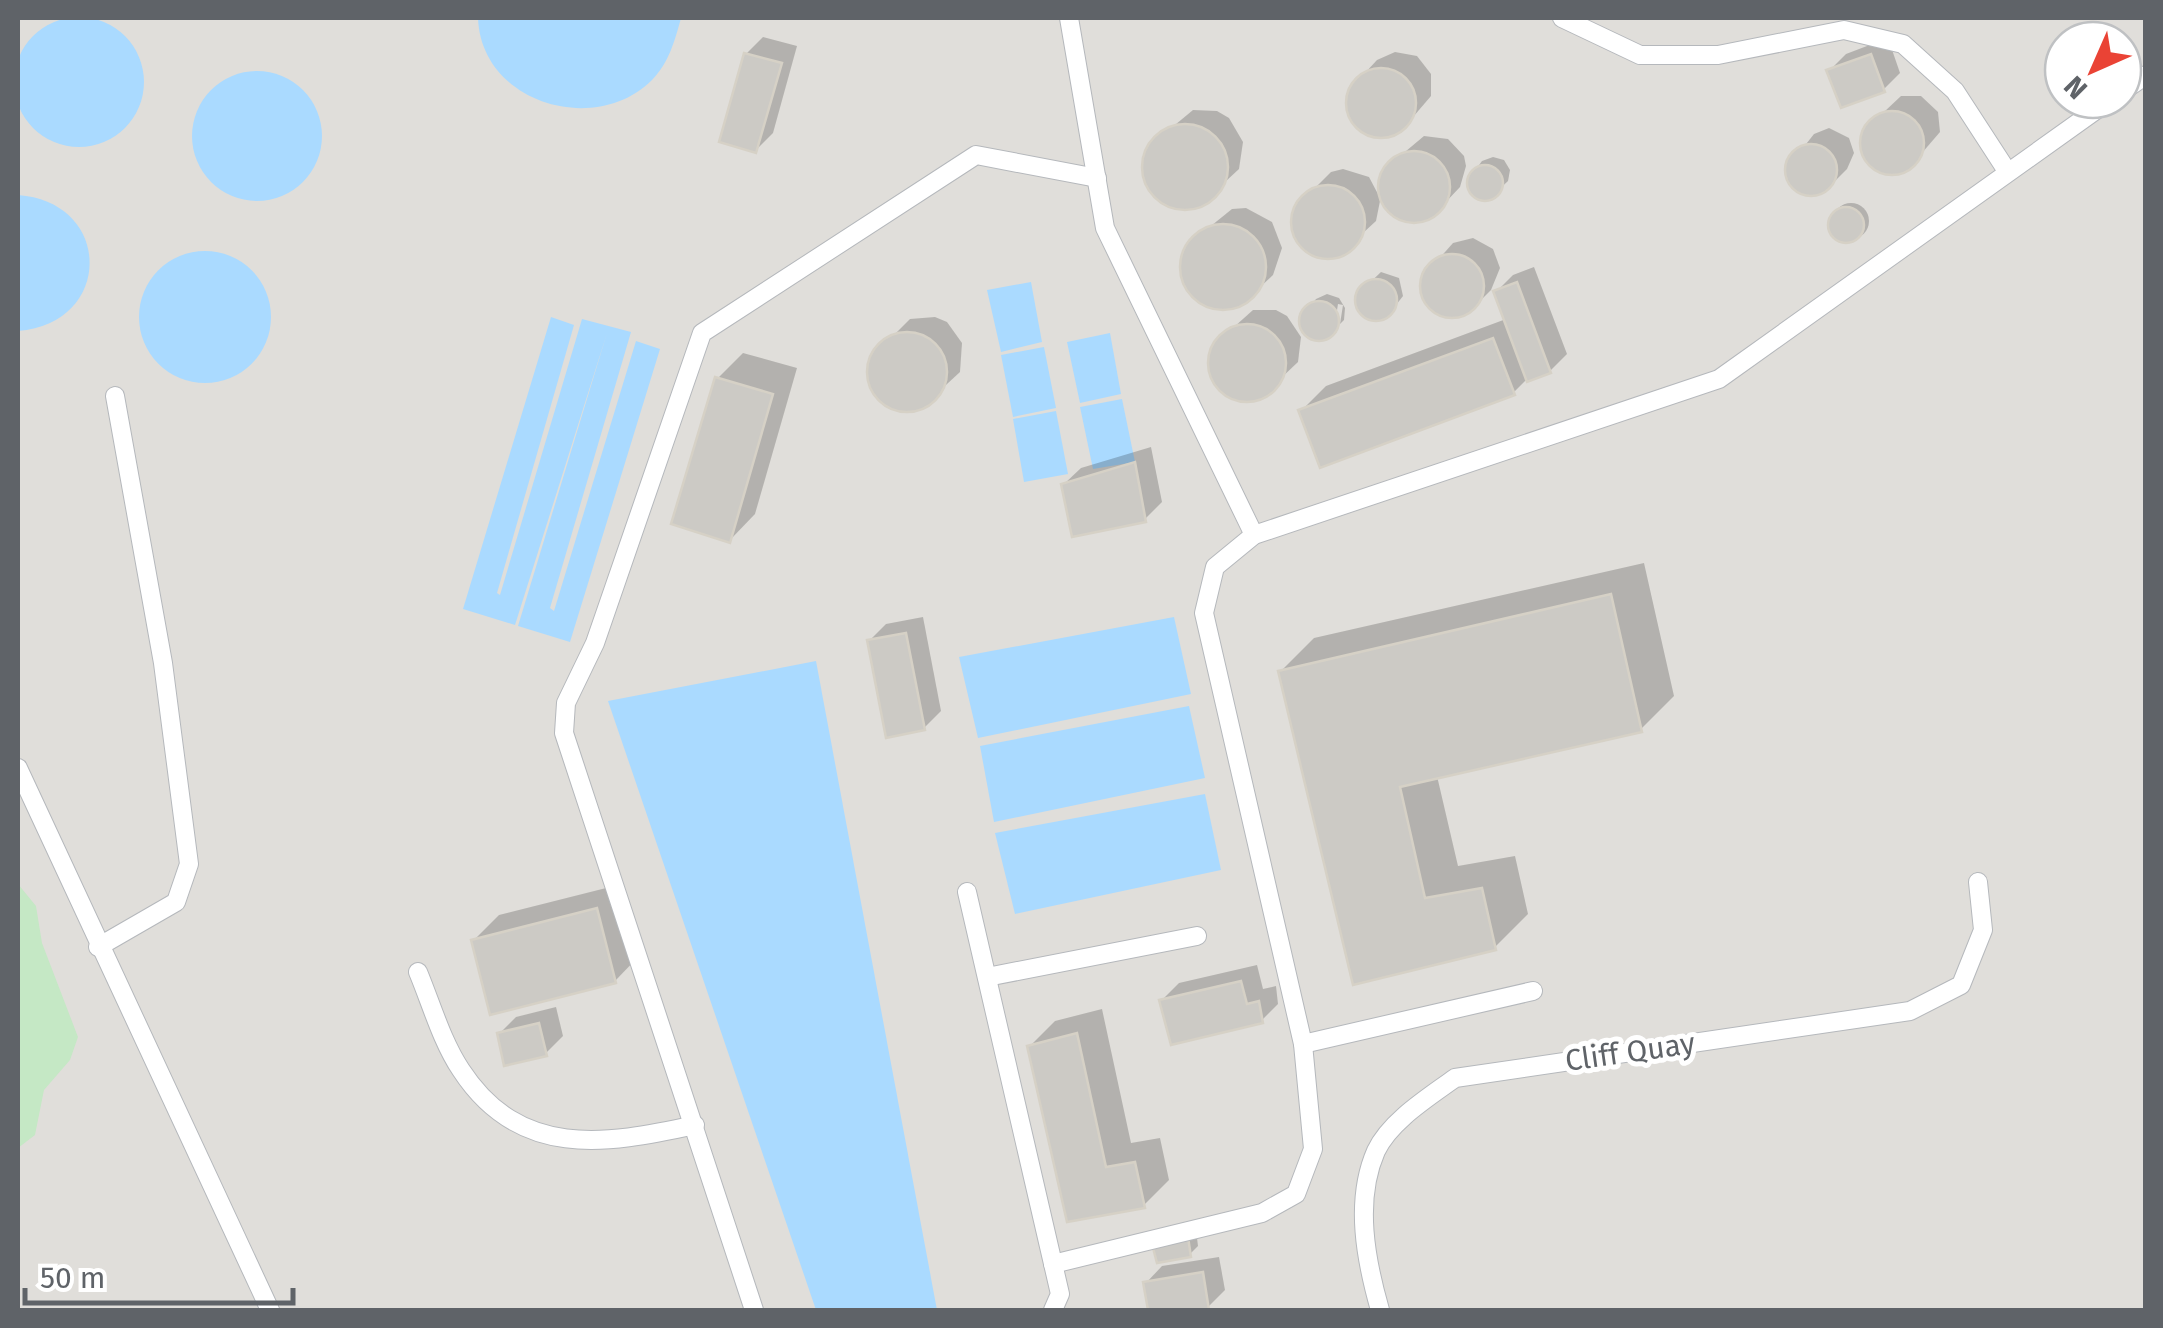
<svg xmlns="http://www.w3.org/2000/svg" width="2163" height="1328" viewBox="0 0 2163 1328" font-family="'Fira Sans',sans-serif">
  <rect width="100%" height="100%" fill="#f1efe8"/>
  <!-- industrial -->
  <path fill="#e0deda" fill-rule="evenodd" d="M 18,18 L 2145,18 L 2145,1310 L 18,1310 ZM 2063,40 L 2123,40 L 2123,100 L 2063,100 Z"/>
  <!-- green -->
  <path fill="#c5e8c5" d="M 18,884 L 36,906 L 42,943 L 78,1037 L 70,1060 L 44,1090 L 35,1135 L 18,1148 Z"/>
  <!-- water -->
  <g fill="#aadaff">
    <circle cx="79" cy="82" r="65"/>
    <path d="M 478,18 L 681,18 C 675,40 669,63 652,80 C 595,137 481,103 478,18 Z"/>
    <circle cx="257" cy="136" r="65"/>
    <path d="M 18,195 C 113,202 114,323 18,331 Z"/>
    <circle cx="205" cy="317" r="66"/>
    <path d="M 1031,282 L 1042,342 L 1001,352 L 987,290 Z"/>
    <path d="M 551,317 L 574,325 L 497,593 L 500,595 L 582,319 L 631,332 L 550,608 L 554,611 L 636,341 L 660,349 L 570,642 L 518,626 L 607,333 L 515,625 L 463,609 Z"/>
    <path d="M 1110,333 L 1121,394 L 1080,403 L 1067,342 Z"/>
    <path d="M 1044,347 L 1056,408 L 1013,417 L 1001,355 Z"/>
    <path d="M 1122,399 L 1135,462 L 1093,469 L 1080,407 Z"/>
    <path d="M 1056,411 L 1068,474 L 1024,482 L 1013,419 Z"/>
    <path d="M 1174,617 L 1191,694 L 978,738 L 959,657 Z"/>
    <path d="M 816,661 L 937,1310 L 816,1310 L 608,701 Z"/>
    <path d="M 1189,706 L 1205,778 L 994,822 L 980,746 Z"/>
    <path d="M 1205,794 L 1221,870 L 1015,914 L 995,833 Z"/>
  </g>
  <!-- shadow -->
  <g fill="#0003">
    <path d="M 763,37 L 797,46 L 773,133 L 756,150 L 746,54 Z"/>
    <path d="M 1888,38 L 1900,73 L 1883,90 L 1829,71 L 1846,54 Z"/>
    <path d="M 1395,52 L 1417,56 L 1431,74 L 1431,96 L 1407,124 L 1387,135 L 1365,131 L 1349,110 L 1352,87 L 1377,60 Z"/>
    <path d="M 1901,96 L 1921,96 L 1938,112 L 1940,132 L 1909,168 L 1879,170 L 1865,155 L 1867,128 Z"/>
    <path d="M 1193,110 L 1217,111 L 1229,118 L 1243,142 L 1239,169 L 1199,206 L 1185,208 L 1159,199 L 1145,175 L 1152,144 Z"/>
    <path d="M 1829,128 L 1849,138 L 1854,153 L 1847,169 L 1830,186 L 1808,194 L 1794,187 L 1788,167 L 1814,134 Z"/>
    <path d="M 1424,136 L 1448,139 L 1464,156 L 1466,166 L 1460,187 L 1443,205 L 1424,219 L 1400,217 L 1390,210 L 1382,191 L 1376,221 L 1338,256 L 1315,254 L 1305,248 L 1294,231 L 1296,207 L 1331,172 L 1343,169 L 1369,177 L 1379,196 L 1387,167 Z"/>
    <path d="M 1493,157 L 1504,160 L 1510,170 L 1508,181 L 1491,197 L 1480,198 L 1471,192 L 1468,180 L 1482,161 Z"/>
    <circle cx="1851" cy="221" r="18"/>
    <path d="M 1246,208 L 1272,222 L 1282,248 L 1273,275 L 1244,302 L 1223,308 L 1197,299 L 1182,269 L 1191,242 L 1232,209 Z"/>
    <path d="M 1473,238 L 1493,249 L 1500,268 L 1491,290 L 1473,308 L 1464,314 L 1444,315 L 1427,303 L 1422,278 L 1453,243 Z"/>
    <path d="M 1534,267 L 1567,354 L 1550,371 L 1527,379 L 1513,393 L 1301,411 L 1326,386 L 1506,319 L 1496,292 L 1513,275 Z"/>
    <path d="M 1381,272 L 1399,278 L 1403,296 L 1389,314 L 1370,318 L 1362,313 L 1358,294 Z"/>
    <path d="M 1327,294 L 1339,298 L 1345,308 L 1344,320 L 1340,324 L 1343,305 L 1338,304 L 1334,329 L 1325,338 L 1313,338 L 1304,330 L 1301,319 L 1316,299 Z"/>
    <path d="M 1253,310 L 1276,310 L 1287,316 L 1301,337 L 1298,362 L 1261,397 L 1236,398 L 1214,381 L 1211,369 L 1215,344 Z"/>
    <path d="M 935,317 L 947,322 L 962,343 L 960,372 L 921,408 L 908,411 L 886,404 L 870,382 L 873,356 L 910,319 Z"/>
    <path d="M 743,353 L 797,368 L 755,514 L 730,540 L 717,379 Z"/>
    <path d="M 1151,447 L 1162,502 L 1145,519 L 1063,485 L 1081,468 Z"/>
    <path d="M 1644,563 L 1674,696 L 1641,729 L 1437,776 L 1458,866 L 1515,856 L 1528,914 L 1495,947 L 1355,982 L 1280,672 L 1314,638 Z"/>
    <path d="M 923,617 L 941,711 L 924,728 L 869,641 L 886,624 Z"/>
    <path d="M 622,884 L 640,955 L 615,981 L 474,940 L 499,915 Z"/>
    <path d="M 1257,965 L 1263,989 L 1276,986 L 1278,1004 L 1261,1021 L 1162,1000 L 1179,983 Z"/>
    <path d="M 556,1007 L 563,1036 L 546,1053 L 499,1034 L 516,1017 Z"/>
    <path d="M 1102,1009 L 1131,1143 L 1160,1138 L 1169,1180 L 1143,1206 L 1069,1219 L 1029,1047 L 1055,1021 Z"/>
    <path d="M 1196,1230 L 1198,1246 L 1190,1254 L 1159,1260 Z"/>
    <path d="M 1219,1257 L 1225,1290 L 1208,1307 L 1151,1310 L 1146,1283 L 1162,1266 Z"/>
  </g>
  <!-- building -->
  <g fill="#cccac5" stroke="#d6d1c6" stroke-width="2.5">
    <path d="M 744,53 L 782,63 L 756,153 L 719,142 Z"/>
    <path d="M 1871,54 L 1885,92 L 1841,108 L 1826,70 Z"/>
    <circle cx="1381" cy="103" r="35"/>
    <circle cx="1892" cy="143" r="32"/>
    <circle cx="1185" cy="167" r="43"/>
    <circle cx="1811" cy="170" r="26"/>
    <circle cx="1414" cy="187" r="36"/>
    <circle cx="1485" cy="183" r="18"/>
    <circle cx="1328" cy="222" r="37"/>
    <circle cx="1846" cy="225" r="18"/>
    <circle cx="1223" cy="267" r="43"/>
    <circle cx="1452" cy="286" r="32"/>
    <circle cx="1376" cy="300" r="21"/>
    <path d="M 1517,282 L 1551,373 L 1527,382 L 1493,291 Z"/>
    <circle cx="1319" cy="321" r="20"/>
    <circle cx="1247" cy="363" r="39"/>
    <circle cx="907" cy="372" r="40"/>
    <path d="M 1493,338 L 1515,395 L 1320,468 L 1298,410 Z"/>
    <path d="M 715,377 L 773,394 L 730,543 L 671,524 Z"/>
    <path d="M 1135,462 L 1146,522 L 1072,537 L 1061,484 Z"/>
    <path d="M 1611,594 L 1642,732 L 1400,787 L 1425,898 L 1482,888 L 1496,950 L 1353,985 L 1278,671 Z"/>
    <path d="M 906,633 L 925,730 L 886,738 L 867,640 Z"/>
    <path d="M 597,908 L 616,983 L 490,1015 L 471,940 Z"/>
    <path d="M 1241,981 L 1247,1004 L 1259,1001 L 1263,1023 L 1171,1045 L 1159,1000 Z"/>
    <path d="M 539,1023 L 547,1056 L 504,1066 L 497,1033 Z"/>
    <path d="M 1077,1033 L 1106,1167 L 1135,1162 L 1145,1208 L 1067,1222 L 1027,1046 Z"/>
    <path d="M 1188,1237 L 1191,1257 L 1157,1263 L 1152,1244 Z"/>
    <path d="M 1203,1272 L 1209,1310 L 1148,1310 L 1143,1282 Z"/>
  </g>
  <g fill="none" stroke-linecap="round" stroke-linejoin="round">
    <!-- service casing -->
    <g stroke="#b5b8bc" stroke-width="20">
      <g id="service">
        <path d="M 1069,18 L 1105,228 L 1254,535"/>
        <path d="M 1562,18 L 1640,55 L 1718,55 L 1844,30 L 1903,44 L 1955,91 L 2007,171"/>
        <path d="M 2123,91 L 2146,75"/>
        <path d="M 18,768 L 270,1310"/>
        <path d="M 967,892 L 1060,1294 L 1053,1310"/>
        <path d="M 98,947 L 176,902 L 189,864 L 163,663 L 115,396"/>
        <path d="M 418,972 C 431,1003 442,1042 461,1070 C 519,1159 605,1145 695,1125"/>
        <path d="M 987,977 L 1197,936"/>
        <path d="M 1303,1044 L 1533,991"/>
        <path d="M 1053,1264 L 1262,1213 L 1296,1194 L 1313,1149 L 1303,1044 L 1204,613 L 1215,567 L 1254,535 L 1719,379 L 2110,100"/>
        <path d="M 754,1310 L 564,733 L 566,703 L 595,643 L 702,333 L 976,155 L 1097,178"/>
        <path d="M 1380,1310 C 1366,1261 1354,1201 1376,1151 C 1390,1121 1429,1097 1455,1078 L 1910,1011 L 1961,985 L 1983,930 L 1978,882"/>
      </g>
    </g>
    <!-- service -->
    <use href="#service" stroke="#fff" stroke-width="18"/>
  </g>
  <g text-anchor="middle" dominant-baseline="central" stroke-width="10" stroke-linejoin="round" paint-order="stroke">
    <!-- street labels -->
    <g font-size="30" fill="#5f6368" stroke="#fff">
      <text transform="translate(1630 1052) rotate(-8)">Cliff Quay</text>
    </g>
  </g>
  <!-- border -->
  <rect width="2163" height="1328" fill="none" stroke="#5f6368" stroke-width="40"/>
  <!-- north arrow -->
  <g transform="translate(2093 70) rotate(225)"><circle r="48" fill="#ffffff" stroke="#bfc1c3" stroke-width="2.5"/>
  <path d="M0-8L18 38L0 25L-18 38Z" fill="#ea4335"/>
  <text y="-15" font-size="28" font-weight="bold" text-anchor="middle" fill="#5f6368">N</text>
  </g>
  <!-- scale -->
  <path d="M25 1288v15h268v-15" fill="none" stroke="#5f6368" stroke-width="5"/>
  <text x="40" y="1288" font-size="30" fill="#5f6368" stroke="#ffffff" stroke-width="8" paint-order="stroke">50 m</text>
</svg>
